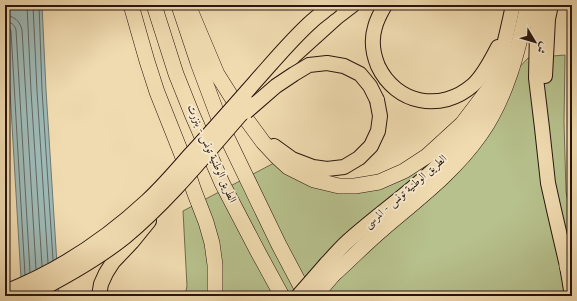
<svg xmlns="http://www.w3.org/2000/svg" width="577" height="301" viewBox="0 0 577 301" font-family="'Old Standard TT',Amiri,serif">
  <rect width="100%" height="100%" fill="#f0dbb0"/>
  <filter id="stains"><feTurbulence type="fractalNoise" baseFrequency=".005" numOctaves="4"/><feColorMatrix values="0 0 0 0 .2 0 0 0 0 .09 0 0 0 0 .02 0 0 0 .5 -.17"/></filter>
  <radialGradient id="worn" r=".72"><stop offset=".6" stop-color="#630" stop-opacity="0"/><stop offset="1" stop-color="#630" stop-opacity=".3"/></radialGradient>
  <!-- green -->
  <path fill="#b7c18d" stroke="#706b4e" d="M 565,55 L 564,122 L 566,192 L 572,219 L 572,296 L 185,296 L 187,286 L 183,211 L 274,163 L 335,191 L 433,161 L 528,58 Z"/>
  <!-- water -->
  <path fill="#9eb9b5" stroke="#6f7772" d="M 5,5 L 42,5 L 46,90 L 59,296 L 22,296 Z"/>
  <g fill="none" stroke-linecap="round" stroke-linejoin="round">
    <!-- shore -->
    <g stroke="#636762" stroke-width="1">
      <path d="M 27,5 L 31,91 L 42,266"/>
      <path d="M 33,5 L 37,91 L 48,263"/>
      <path d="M 39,5 L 42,90 L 53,260"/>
      <path d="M 5,15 C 14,16 20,21 22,30 L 36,269"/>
      <path d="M 5,21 C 11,22 15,25 16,30 L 30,272"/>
      <path d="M 5,27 L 9,27 L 11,31 L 25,275"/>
    </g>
    <!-- trunk casing -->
    <g stroke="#28150e" stroke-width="16">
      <g id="trunk">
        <path d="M 385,5 C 381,12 377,19 375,27 C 371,40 373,54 378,66 C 396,104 441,113 473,85 C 484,75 491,60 498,47"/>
        <path d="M 540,5 L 537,30 L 536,78 L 542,128 L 548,183 L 554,210 L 567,266 L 572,296"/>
        <path d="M 545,76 L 548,19 L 551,5"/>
        <path d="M 256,97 L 295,55 L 336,18 L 353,5"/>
        <path d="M 274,146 L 292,159 L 313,167 L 327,169 L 344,167 L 359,158 L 371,146 L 378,131 L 380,116 L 377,100"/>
        <path d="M 326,264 C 333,257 340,248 347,242 C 389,204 438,175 470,128 C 495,92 504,47 513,5"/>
        <path d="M 99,296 L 101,284 L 106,273 L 113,262 L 132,242 L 149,221"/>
      </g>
    </g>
    <!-- motorway casing -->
    <g stroke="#28150e" stroke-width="16">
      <g id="motorway">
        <path d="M 131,5 L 147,61 L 157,92 L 182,155 L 194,191 L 206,222 L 212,243 L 215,265 L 215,296"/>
        <path d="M 154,5 L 176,74 L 192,114 L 222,183 L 258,252 L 282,296"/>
        <path d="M 188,5 L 217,74 L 241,112 L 263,142 L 276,156 L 288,167 L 314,180 L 339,186 L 355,186 L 379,182 L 404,171 L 427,156 L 462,124 L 494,82"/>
        <path d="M 179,6 L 198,63 L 222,127 L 279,245 L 306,296"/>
        <path d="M 567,266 L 572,281"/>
        <path d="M 333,275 C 350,260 366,243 384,228 C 418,199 454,172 480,135 C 507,97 518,50 528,5"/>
      </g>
    </g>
    <!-- trunk -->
    <use href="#trunk" stroke="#f0dbb0" stroke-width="14"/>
    <!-- motorway -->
    <use href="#motorway" stroke="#f0dbb0" stroke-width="15"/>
    <!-- trunk-bridge casing -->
    <g stroke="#28150e" stroke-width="16" stroke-linecap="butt">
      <g id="trunk-bridge">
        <path d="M 246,112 L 276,86 L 294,74 L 309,65 L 327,63 L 344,66 L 360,74 L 370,86 L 377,100"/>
        <path d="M 5,292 C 58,271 105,240 147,201 C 162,187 175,172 188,157 C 211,132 233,107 255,82 C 273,62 291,40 311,22 C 317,16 325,11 332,5"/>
        <path d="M 28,296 C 62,279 95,261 125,237 C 172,198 210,149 250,104"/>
        <path d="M 298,296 L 326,264"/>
      </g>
    </g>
    <!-- motorway-bridge casing -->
    <g stroke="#28150e" stroke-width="16" stroke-linecap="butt">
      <path id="motorway-bridge" d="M 315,296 L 333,275"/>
    </g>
    <!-- trunk-bridge -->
    <use href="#trunk-bridge" stroke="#f0dbb0" stroke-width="14"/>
    <!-- motorway-bridge -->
    <use href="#motorway-bridge" stroke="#f0dbb0" stroke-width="15"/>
  </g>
  <g text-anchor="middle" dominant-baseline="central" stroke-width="4" stroke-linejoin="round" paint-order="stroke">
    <!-- street labels -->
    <g font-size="11" fill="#28150e" stroke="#f5e8cc">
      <text transform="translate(211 154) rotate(66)">الطريق الوطنية تونس - بنزرت</text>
      <text transform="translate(406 192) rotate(-41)">الطريق الوطنية تونس - المرسى</text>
    </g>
  </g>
  <!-- margin -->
  <rect width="577" height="301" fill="none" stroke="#f0dbb0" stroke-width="20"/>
  <rect x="6" y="6" width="565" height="289" fill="none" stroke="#28150e" stroke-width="2"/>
  <rect x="10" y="10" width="557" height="281" fill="none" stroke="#28150e"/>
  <!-- north arrow -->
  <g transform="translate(535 42) rotate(128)" stroke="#f5e8cc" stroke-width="3" paint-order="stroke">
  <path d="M0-3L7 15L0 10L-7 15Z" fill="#28150e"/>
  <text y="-6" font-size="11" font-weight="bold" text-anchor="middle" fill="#28150e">ش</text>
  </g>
  <rect width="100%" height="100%" filter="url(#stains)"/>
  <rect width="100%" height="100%" fill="url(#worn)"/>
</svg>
